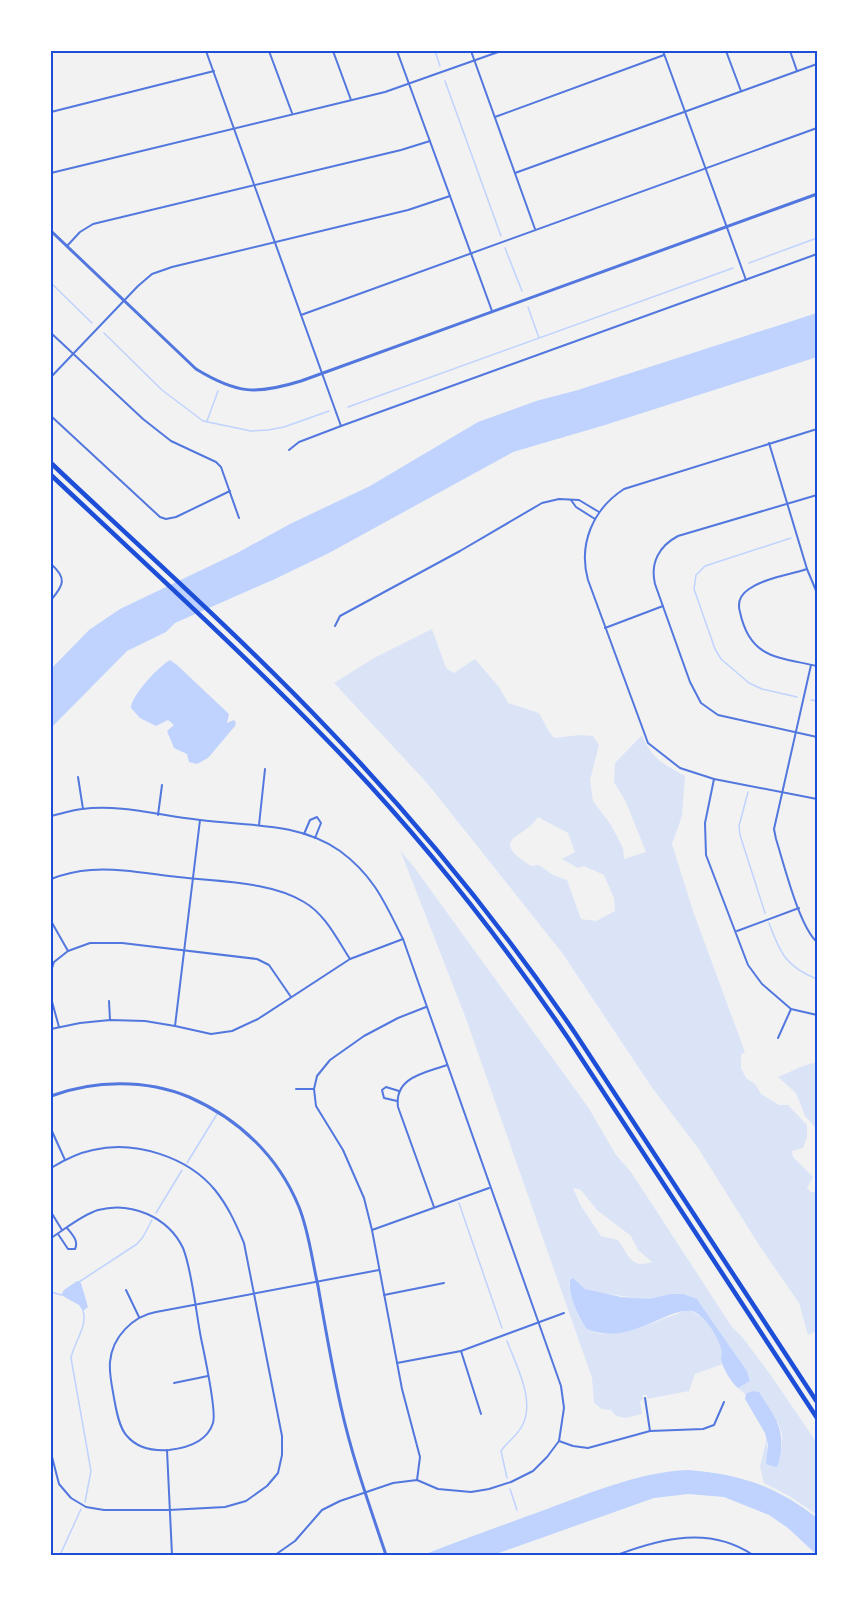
<svg xmlns="http://www.w3.org/2000/svg" width="868" height="1606" viewBox="0 0 868 1606" font-family="'Sofia Sans Condensed',sans-serif">
	<rect width="100%" height="100%" fill="#f2f2f2"/>
	<g fill="#dbe4f7" fill-rule="evenodd">
		<path d="M432 629 446 668 454 673 475 659 499 687 508 703 539 713 548 730 554 738 580 735 593 736 599 745 590 780 593 801 611 825 623 848 624 859 646 852 626 802 614 782 615 763 642 735C652 759 663 764 685 776L682 816 672 844 693 911 745 1052 741 1055V1068L746 1078 755 1084 761 1094 779 1105H788L807 1125V1137L803 1148 792 1151 793 1157 813 1177 807 1188 811 1192H817V1331L808 1335 799 1303 759 1245 698 1148 653 1089 563 954 427 783 334 683 374 658ZM538 817 568 833 575 852 562 859 578 868 584 866 604 875 614 898 615 911 596 921 581 919 567 880 553 875 539 865 531 866C487 838 524 839 538 817Z"/>
		<path d="M400 850 414 867 588 1107 616 1155 631 1172 732 1327 743 1338 770 1374 817 1443V1515L791 1497 764 1483 760 1466 767 1438V1449L782 1448V1434L778 1423 738 1388 748 1382 750 1380 747 1371 700 1303 657 1298 649 1300 594 1292 585 1289 573 1278 569 1283C571 1296 576 1317 586 1327 606 1348 665 1316 689 1310 703 1315 718 1334 721 1349 722 1354 721 1359 723 1364L695 1374 689 1391 647 1399V1395H643V1400L640 1401 642 1414 626 1418 616 1416 611 1410 602 1409 594 1403 592 1378 465 1016ZM573 1188 581 1190 597 1210 631 1236 638 1250 652 1262C630 1269 629 1255 618 1240L601 1236 581 1206Z"/>
		<path d="M817 1062V1129L805 1116 796 1093 778 1077 803 1066Z"/>
	</g>
	<g fill="#bfd3fe">
		<path d="M817 313V357L605 425 513 452 329 553 277 578 175 623 166 632 127 651 51 728V669L89 630 120 609 237 553 290 524 370 486 478 422 536 401 578 390Z"/>
		<path d="M170 660 177 665 229 714 227 723 234 720 236 723 235 726 208 758 197 764 189 762 187 754 174 748 167 731 174 725 168 720 156 726 140 718 131 708C131 696 158 667 170 660Z"/>
		<path d="M573 1278 585 1289 621 1297 649 1299 671 1294H683L697 1299 747 1371 750 1381 738 1388C731 1382 723 1369 721 1359 721 1356 722 1352 721 1349 718 1336 705 1317 693 1311 683 1310 674 1313 665 1317 639 1328 615 1341 587 1329 578 1317 568 1295 570 1280Z"/>
		<path d="M77 1281 81 1283 88 1307 83 1311 79 1305 61 1295 64 1290Z"/>
		<path d="M752 1391 759 1392C777 1420 787 1431 778 1465L776 1467 766 1464 768 1445 765 1433 745 1399 746 1394Z"/>
		<path d="M688 1470C740 1474 776 1486 817 1518V1555L788 1528 769 1515 724 1497 688 1494 654 1498 493 1555H423C464 1539 506 1524 547 1509 593 1492 639 1472 688 1470Z"/>
	</g>
	<g fill="none" stroke-linecap="round" stroke-linejoin="round">
		<g stroke="#bfd3fe" stroke-width="1.5">
			<path d="M435 51 440 66"/>
			<path d="M445 81 501 236"/>
			<path d="M505 248 522 291"/>
			<path d="M749 263 817 238"/>
			<path d="M51 283 92 323"/>
			<path d="M528 307 539 338"/>
			<path d="M104 333 162 390 203 421 251 431 268 430 284 427 329 411"/>
			<path d="M348 407 733 268"/>
			<path d="M207 421 218 391"/>
			<path d="M791 538 705 566 696 575 694 589 715 649 721 659 749 683 762 689 797 697"/>
			<path d="M811 700 817 701"/>
			<path d="M748 792 739 826 740 835 765 913"/>
			<path d="M769 923C780 953 786 967 817 979"/>
			<path d="M187 1163 217 1114"/>
			<path d="M459 1203 502 1328"/>
			<path d="M156 1213 182 1170"/>
			<path d="M79 1282 137 1244 143 1237 152 1220"/>
			<path d="M51 1292 61 1295"/>
			<path d="M83 1311C88 1326 74 1342 71 1358L91 1471 85 1502"/>
			<path d="M507 1341C516 1365 536 1401 522 1426 517 1436 507 1442 501 1451L507 1478"/>
			<path d="M510 1489 517 1510"/>
			<path d="M60 1555 81 1509"/>
		</g>
		<g stroke="#5277de" stroke-width="2">
			<path d="M206 51 341 426"/>
			<path d="M269 51 292 113"/>
			<path d="M333 51 351 100"/>
			<path d="M397 51 492 311"/>
			<path d="M471 51 535 229"/>
			<path d="M663 51 746 280"/>
			<path d="M726 51 741 91"/>
			<path d="M790 51 797 71"/>
			<path d="M51 112 214 71"/>
			<path d="M495 117 664 55"/>
			<path d="M51 173 385 92 501 51"/>
			<path d="M515 173 817 64"/>
			<path d="M67 246 80 232 93 224 401 150 430 141"/>
			<path d="M301 315 817 128"/>
			<path d="M51 333 143 419 171 441 216 462 221 467 239 518"/>
			<path d="M51 377 138 286 152 274 172 267 408 210 450 196"/>
			<path d="M51 416 160 517 166 519 176 517 230 491"/>
			<path d="M817 429 624 489C593 509 578 544 588 580L648 743 680 768 714 779 817 799"/>
			<path d="M769 443 807 569 817 593"/>
			<path d="M289 450 299 442 341 426 817 254"/>
			<path d="M817 495 678 536C659 546 650 563 655 584L690 682 701 703 718 715 817 737"/>
			<path d="M571 500 576 507 595 519"/>
			<path d="M51 564C67 578 64 585 51 600"/>
			<path d="M807 569C789 575 765 578 749 589 740 595 737 602 740 612 750 659 778 657 817 666"/>
			<path d="M335 626 340 616 460 551 542 503 559 499 579 500 599 512"/>
			<path d="M605 628 663 606"/>
			<path d="M811 665 774 829 776 839C784 864 799 926 817 942"/>
			<path d="M78 777 83 809"/>
			<path d="M714 779 705 823 706 855 748 965 762 984 791 1009 817 1015"/>
			<path d="M158 815 162 785"/>
			<path d="M51 816C61 814 72 810 82 809 121 804 161 816 200 820 247 826 299 822 340 851 374 876 385 903 403 939L561 1386 564 1408 559 1441 547 1457 533 1471 511 1482 489 1489 471 1492 438 1489 417 1480 393 1483 340 1501 322 1510 295 1541 275 1555"/>
			<path d="M259 825 265 769"/>
			<path d="M304 834 310 820 317 817 321 823 315 838"/>
			<path d="M51 879C64 874 77 871 91 870 120 868 150 874 178 877 218 882 270 881 304 902 325 914 337 939 350 959"/>
			<path d="M51 921 68 951"/>
			<path d="M737 931 799 908"/>
			<path d="M51 971 54 962 68 951 90 943H122L257 959 269 965 291 997"/>
			<path d="M51 998 59 1027"/>
			<path d="M109 1001 110 1020"/>
			<path d="M175 1026 200 820"/>
			<path d="M51 1029 80 1023 110 1020 145 1021 175 1026 211 1034 232 1031 258 1019 350 959 403 939"/>
			<path d="M778 1038 791 1009"/>
			<path d="M296 1089H314"/>
			<path d="M397 1101 384 1098 382 1090 386 1087 399 1091"/>
			<path d="M51 1129 65 1160"/>
			<path d="M51 1168C64 1160 78 1153 93 1150 135 1140 188 1157 215 1190 228 1206 236 1224 244 1243L282 1436V1455L278 1473 267 1486 246 1501 225 1507 169 1510H104L86 1507 71 1498 59 1484 51 1453"/>
			<path d="M434 1207 398 1107C394 1077 425 1073 447 1065"/>
			<path d="M51 1212 62 1230"/>
			<path d="M372 1230 489 1188"/>
			<path d="M58 1234 68 1249H75C79 1241 72 1234 67 1228"/>
			<path d="M51 1238C65 1229 82 1215 98 1210 131 1201 168 1217 183 1248 192 1270 196 1313 201 1338 204 1353 217 1411 213 1423 207 1442 187 1448 169 1450 154 1451 137 1448 127 1436 119 1428 116 1409 114 1398 112 1386 109 1374 110 1362 112 1337 133 1316 156 1312 231 1298 305 1284 379 1270"/>
			<path d="M126 1290 139 1317"/>
			<path d="M384 1295 444 1283"/>
			<path d="M461 1351 481 1414"/>
			<path d="M397 1363 461 1351 564 1313"/>
			<path d="M174 1383 208 1376"/>
			<path d="M645 1398 650 1431"/>
			<path d="M559 1441 573 1446 588 1448 650 1431 703 1429 714 1425 724 1402"/>
			<path d="M167 1450 172 1555"/>
			<path d="M417 1480 420 1457 402 1389 372 1230 364 1198 343 1150 316 1106 314 1089 317 1076 330 1060 364 1036 398 1018 426 1007"/>
			<path d="M617 1555C662 1538 710 1526 753 1555"/>
		</g>
		<g stroke="#5277de" stroke-width="3">
			<path d="M51 231 196 369C237 394 256 395 301 381L817 194"/>
			<path d="M51 1096C94 1080 146 1079 189 1097 239 1119 278 1156 299 1207 309 1232 312 1260 318 1286 325 1326 332 1367 341 1407 352 1457 370 1507 386 1555"/>
		</g>
		<g stroke="#1d4ed8" stroke-width="4.5">
			<path d="M51 463C145 552 243 639 332 733 421 826 502 926 575 1033L817 1402"/>
			<path d="M51 475C143 562 238 648 326 739 416 831 496 932 568 1038L817 1418"/>
		</g>
	</g>
	<rect width="868" height="1606" fill="none" stroke="#ffffff" stroke-width="105"/>
	<rect x="52" y="52" width="764" height="1502" fill="none" stroke="#1d4ed8" stroke-width="2"/>
</svg>
